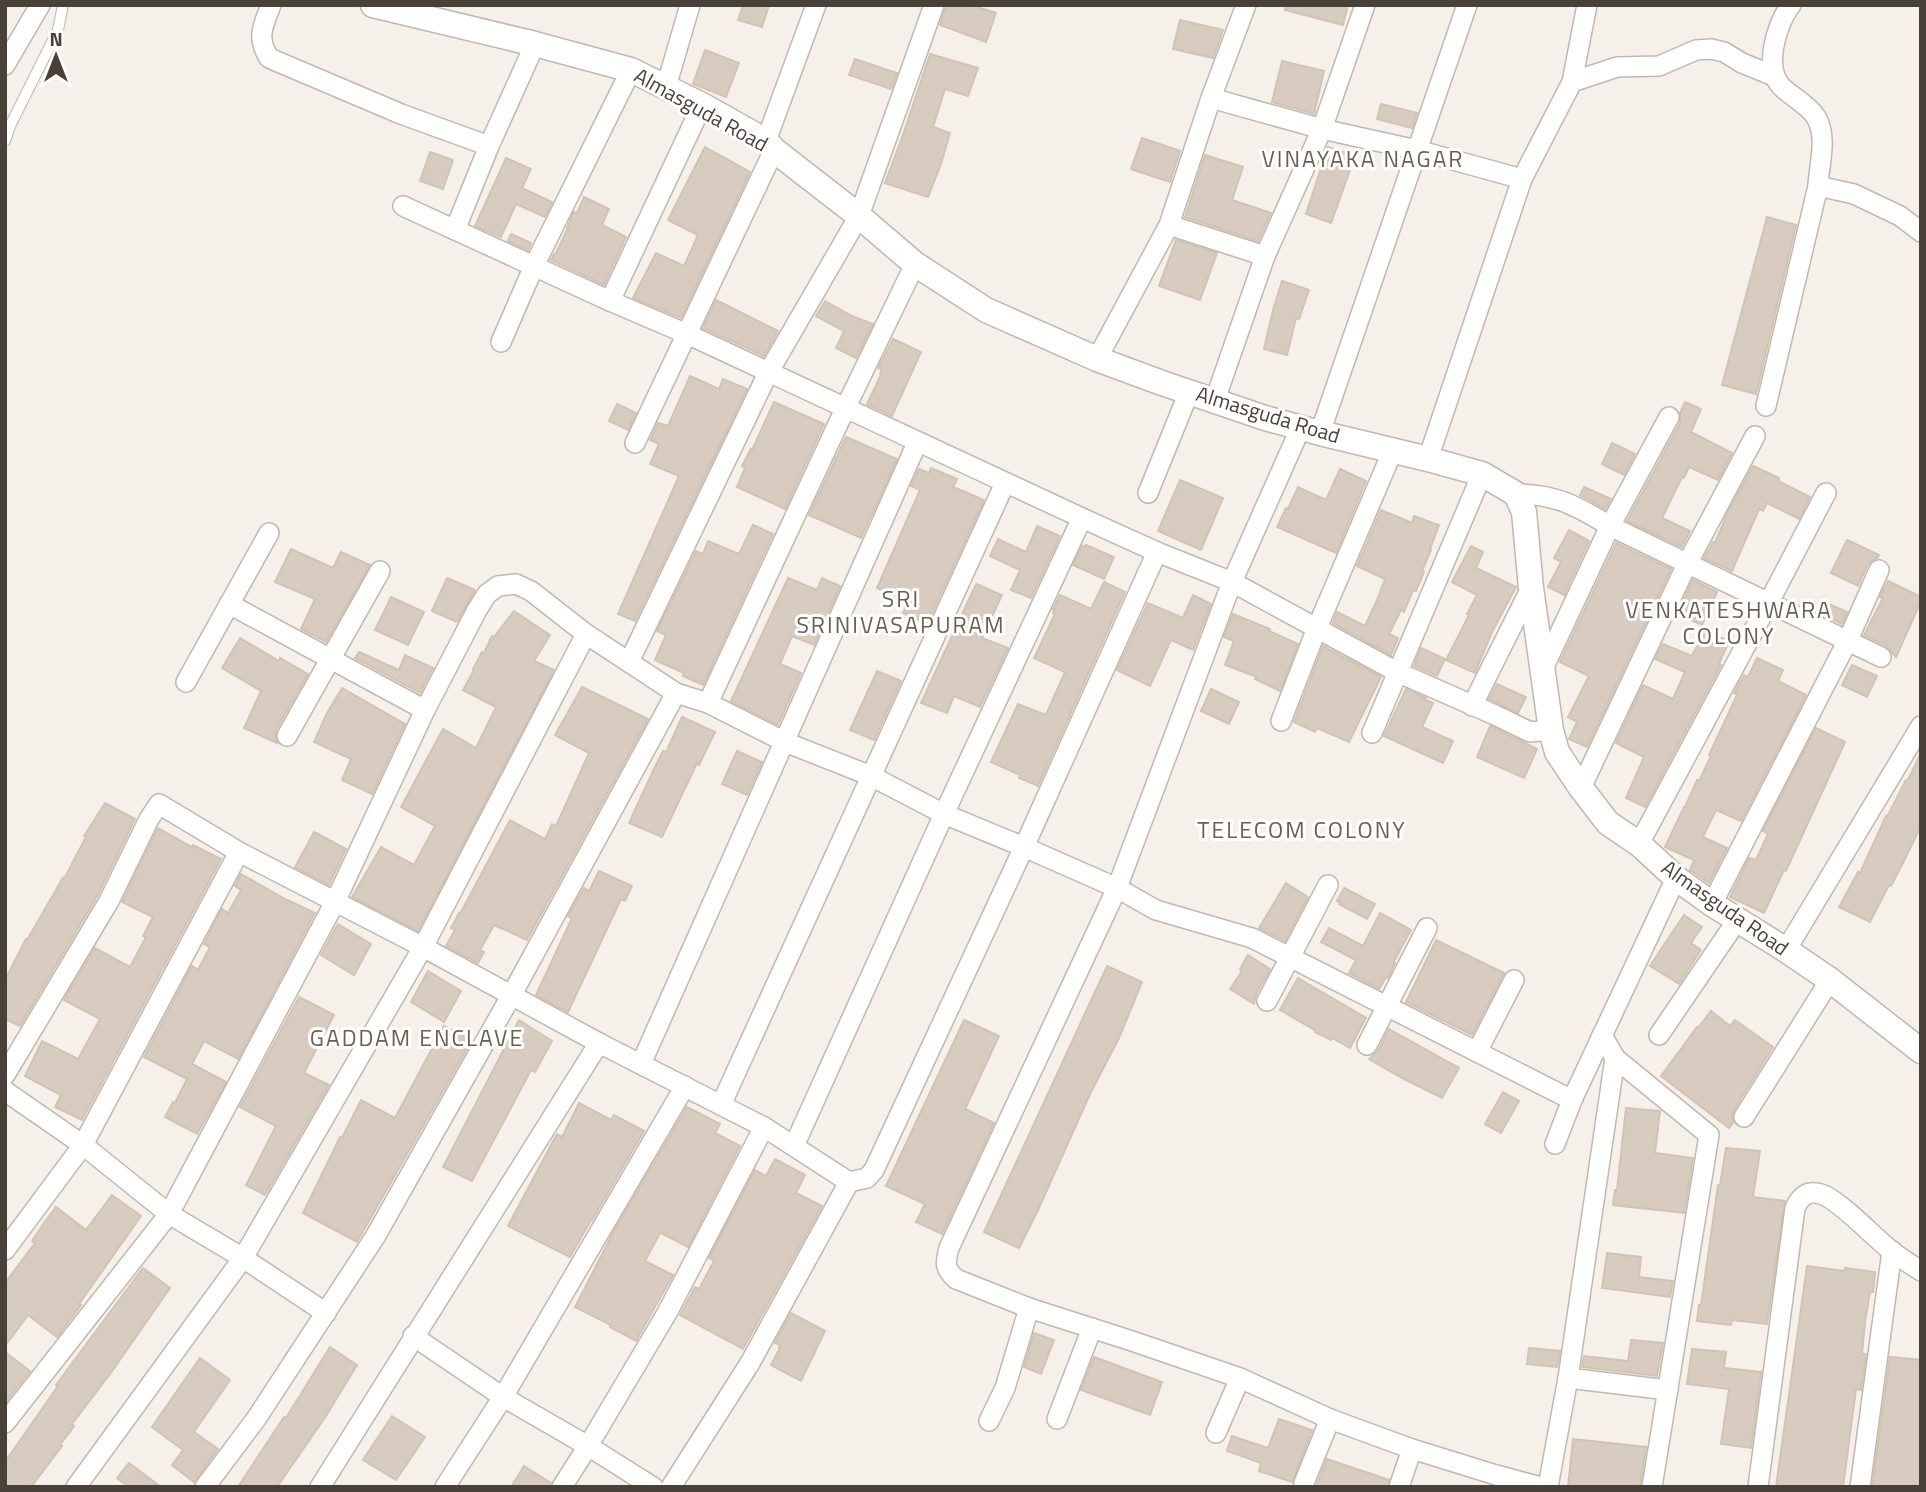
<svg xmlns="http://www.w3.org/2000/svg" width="1926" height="1492" viewBox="0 0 1926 1492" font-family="'Titillium Web',sans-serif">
	<rect width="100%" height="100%" fill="#f5f1ea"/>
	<g fill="#d7ccbf" stroke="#d2c3b2" stroke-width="2">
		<path d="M743 5H769L762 27 738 20Z"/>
		<path d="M946 5H971L996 13 986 42 940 25Z"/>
		<path d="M1286 5H1348L1343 25 1285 10Z"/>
		<path d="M1180 20 1223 30 1213 58 1173 49Z"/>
		<path d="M705 50 739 63 726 97 693 84Z"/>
		<path d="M930 54 978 68 968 96 945 89 933 127 950 133 941 164 928 197 885 183 903 135Z"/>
		<path d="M855 59 897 73 891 89 849 75Z"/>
		<path d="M1282 61 1324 71 1314 114 1272 102Z"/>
		<path d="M1381 104 1417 113 1412 128 1377 119Z"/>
		<path d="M1142 138 1180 151 1170 182 1131 169Z"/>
		<path d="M705 147 750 172 681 318 633 298 656 253 684 266 698 235 668 220Z"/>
		<path d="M1328 147 1355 156 1331 223 1306 214Z"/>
		<path d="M430 152 453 160 443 189 420 181Z"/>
		<path d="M1205 155 1243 167 1232 200 1271 213 1258 241 1185 217Z"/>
		<path d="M506 158 531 169 522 188 552 202 545 217 516 204 501 237 475 226Z"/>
		<path d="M584 197 609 209 602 225 626 237 604 285 551 260 554 254 555 255 568 228H567L574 212 577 213Z"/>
		<path d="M1767 217 1796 225 1756 394 1722 385Z"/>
		<path d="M511 234 531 243 528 250 508 241Z"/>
		<path d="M1176 240 1217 253 1200 300 1159 286Z"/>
		<path d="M1282 281 1309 290 1299 319 1296 318 1287 355 1264 349 1273 310Z"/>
		<path d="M716 300 778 331 764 356 703 328Z"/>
		<path d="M825 301 852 316 873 324 856 358 836 348 844 331 816 316Z"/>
		<path d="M893 339 921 352 892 416 867 404 881 375 880 374 882 369 878 368Z"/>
		<path d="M690 376 719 389 723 379 747 389 635 621 618 614 679 476 650 464 659 444 650 440 658 423 668 426Z"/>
		<path d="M774 402 824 424 785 509 737 487 745 468 742 466 751 449 752 450Z"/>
		<path d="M1685 402 1701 409 1691 432 1732 453 1718 480 1689 467 1684 478 1682 477 1662 518 1690 531 1682 547 1627 521 1680 423V413Z"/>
		<path d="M617 404 636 413 628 430 609 421Z"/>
		<path d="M846 437 897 459 861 538 809 515Z"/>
		<path d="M1612 443 1635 454 1624 475 1602 464Z"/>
		<path d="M1753 466 1779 478 1778 481 1810 497 1799 519 1767 503 1763 511 1759 509 1732 571 1704 558 1713 542 1715 543 1727 514Z"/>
		<path d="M931 468 957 479 953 487 984 500 927 624 903 613 908 601 877 588 920 490 911 486 919 469 929 473Z"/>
		<path d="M1340 469 1366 481 1336 553 1277 527 1286 508 1288 509 1298 487 1326 500Z"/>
		<path d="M1180 480 1223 498 1201 550 1158 531Z"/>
		<path d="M1584 487 1611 499 1605 509 1580 495Z"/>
		<path d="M1381 510 1412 523 1414 516 1439 525 1430 549 1431 550 1422 571 1424 572 1416 591 1413 590 1404 612 1401 610 1389 634 1398 638 1391 655 1333 623 1337 612 1365 626 1377 600 1385 579 1357 566Z"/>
		<path d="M753 525 773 534 703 685 683 676 684 673 655 660 666 635 657 631 696 551 703 554 708 541 739 554Z"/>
		<path d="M1037 526 1060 536 1031 598 1011 590 1020 570 990 556 998 539 1026 552Z"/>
		<path d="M1569 530 1589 541 1564 595 1548 587 1561 562 1554 558Z"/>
		<path d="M1847 540 1879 555 1877 558 1868 564 1858 586 1831 573Z"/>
		<path d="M1616 543 1671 569 1587 747 1569 739 1577 722 1568 717 1589 676 1560 662Z"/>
		<path d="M1086 545 1114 557 1104 579 1073 565 1082 546 1085 547Z"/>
		<path d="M1471 546 1483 552 1476 568 1516 587 1492 632 1475 673 1446 660 1469 615 1467 614 1477 595 1452 582Z"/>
		<path d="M291 549 333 568 341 552 370 565 326 642 301 629 315 599 275 582Z"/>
		<path d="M447 578 475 590 457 622 432 611Z"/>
		<path d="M788 578 817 590 822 578 840 586 814 645 792 636 780 664 801 673 778 725 731 701Z"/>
		<path d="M1693 580 1717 592 1702 625 1677 614Z"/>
		<path d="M1888 581 1921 597V601L1896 657 1887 646 1864 635 1883 598 1880 597Z"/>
		<path d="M1104 582 1125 592 1038 786 1019 778 1020 775 991 762 1018 704 1046 715 1065 672 1034 658 1055 614 1053 613 1055 609H1053L1060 595 1091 609Z"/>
		<path d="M976 584 1002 595 982 638 1008 648 980 707 954 696 947 713 921 703Z"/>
		<path d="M1193 595 1211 604 1193 650 1171 640 1150 686 1117 670 1148 603 1183 618Z"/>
		<path d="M391 597 424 612 408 645 375 630Z"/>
		<path d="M1822 601 1847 612 1842 624 1816 612Z"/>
		<path d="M514 611 550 635 534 661 554 670 418 931 352 897 381 847 414 865 435 826 401 807 443 729 476 748 496 707 463 690 474 670 473 669 482 652 484 653 492 636 494 637Z"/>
		<path d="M1233 614 1270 629 1269 631 1298 644 1280 691 1255 679 1257 677 1225 665 1234 641 1224 637Z"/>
		<path d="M1705 630 1729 641 1719 664 1721 665 1645 807 1626 798 1644 757 1616 743 1643 685 1673 699 1685 672 1655 659 1663 644 1692 656Z"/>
		<path d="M240 638 279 661 280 658 308 674 276 730 275 737 277 743 244 728 261 691 222 668Z"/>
		<path d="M1323 646 1381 677 1349 742 1317 728 1315 732 1294 722Z"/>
		<path d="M1421 648 1445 659 1437 676 1414 666Z"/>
		<path d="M359 652 399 670 405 655 433 668 420 693 355 658Z"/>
		<path d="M1757 658 1783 670 1778 681 1806 695 1741 821 1716 810 1703 837 1727 848 1709 883 1690 870 1694 860 1665 847 1684 807H1685L1697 780 1699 781 1711 756 1709 755 1737 695 1734 693 1744 675 1748 677Z"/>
		<path d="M1852 665 1877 676 1867 697 1842 685Z"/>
		<path d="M877 671 901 681 874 740 850 730Z"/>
		<path d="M1497 684 1526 697 1518 713 1489 699Z"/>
		<path d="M582 687 648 719 527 940 494 925 480 950 484 952 478 963 446 946 455 930 451 928 459 913 460 914 510 820 545 839 552 824 556 826 589 753 555 735Z"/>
		<path d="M342 688 405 724 372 794 342 780 351 759 314 742 327 713Z"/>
		<path d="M1211 689 1239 702 1229 724 1201 711Z"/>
		<path d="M1406 689 1426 698V700L1433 703 1422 727 1453 741 1443 763 1384 736Z"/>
		<path d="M682 717 715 732 699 765 697 763 662 837 629 823 654 769 663 751 666 752Z"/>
		<path d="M1490 726 1537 749 1524 778 1477 757Z"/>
		<path d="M1816 728 1845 742 1786 871 1784 870 1764 913 1730 897 1749 858 1756 860 1768 834 1763 831Z"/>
		<path d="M737 751 762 762 747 795 722 784Z"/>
		<path d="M1921 753V826L1901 867 1891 886 1889 885 1870 922 1839 907 1858 872 1860 873 1886 816 1887 817 1906 780H1908Z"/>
		<path d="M105 803 135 819 99 893 20 1026 5 1019V980L26 939 27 940 63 878 64 879 86 837 84 836Z"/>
		<path d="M158 828 192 847 193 845 221 859 82 1120 55 1107 61 1095 25 1076 42 1041 78 1059 100 1019 64 1000 95 948 130 967 146 937 143 936 153 917 122 902Z"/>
		<path d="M314 832 346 849 329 885 295 867Z"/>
		<path d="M599 871 632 886 625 901 621 899 568 1012 536 995 572 918 568 916 584 888 589 891Z"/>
		<path d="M241 874 285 899 315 913 238 1059 204 1041 192 1064 226 1082 197 1134 165 1117 173 1102 175 1103 187 1079 144 1057 192 966 198 970 210 947 204 944 222 909 228 913 241 890 235 886Z"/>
		<path d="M1286 883 1308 897 1285 941 1259 928Z"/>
		<path d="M1344 888 1375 904 1367 919 1339 904 1340 902 1337 901Z"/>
		<path d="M1380 913 1411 930 1393 963H1395L1388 978 1386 977 1379 989 1349 973 1356 960 1321 942 1329 928 1363 946Z"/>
		<path d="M1684 915 1702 927 1691 943 1701 950 1679 984 1650 966Z"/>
		<path d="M338 924 371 944 354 975 321 955Z"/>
		<path d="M1436 940 1504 973 1472 1035 1406 1002Z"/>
		<path d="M1248 955 1270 969 1256 995 1254 1004 1230 989 1242 971 1240 969Z"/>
		<path d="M1107 966 1142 982 1119 1038 1090 1094 1038 1210 1019 1248 984 1232Z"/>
		<path d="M428 971 461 991 444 1022 411 1002Z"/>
		<path d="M1298 978 1366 1018 1350 1048 1332 1038 1331 1040 1315 1032 1316 1031 1280 1010Z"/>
		<path d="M299 997 334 1015 304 1073 329 1085 265 1195 246 1185 276 1126 240 1107Z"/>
		<path d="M1711 1011 1730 1026 1735 1020 1773 1047 1734 1110 1732 1117 1733 1123 1729 1128 1661 1076 1697 1027 1698 1028Z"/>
		<path d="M519 1020 552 1041 535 1072 531 1070 472 1181 443 1167Z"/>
		<path d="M964 1020 999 1036 965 1109 994 1123 942 1234 916 1222 925 1204 886 1186Z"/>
		<path d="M444 1026 472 1040 357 1242 303 1213 340 1137 342 1138 361 1100 395 1118Z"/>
		<path d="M1389 1029 1459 1068 1442 1098 1404 1079 1369 1059 1378 1051Z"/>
		<path d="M1503 1092 1519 1101 1501 1133 1485 1124Z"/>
		<path d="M579 1103 611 1120 614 1115 644 1131 592 1220H591L570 1257 508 1226 557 1134 562 1137Z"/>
		<path d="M687 1107 720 1124 715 1133 740 1146 688 1247 661 1233H660L645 1261 673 1275 636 1341 610 1327 611 1325 575 1307 614 1231Z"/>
		<path d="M1626 1108 1660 1111 1655 1153 1693 1158 1684 1213 1613 1205 1615 1190H1617Z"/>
		<path d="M1726 1148 1760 1151 1753 1197 1785 1201 1767 1324 1732 1320 1731 1325 1697 1321 1699 1305H1701L1718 1185H1720Z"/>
		<path d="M775 1159 805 1175 796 1193 822 1206 743 1349 680 1315 695 1287 699 1289 714 1261 709 1258 755 1170 766 1176Z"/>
		<path d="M112 1195 141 1216 79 1304 81 1305 57 1337 28 1315 5 1346V1283L35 1243 32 1241 44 1223 56 1207 86 1230Z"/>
		<path d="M1607 1253 1641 1257 1639 1277 1673 1281 1670 1297 1602 1288Z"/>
		<path d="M1807 1266 1845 1271V1268L1875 1272 1873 1292H1870L1865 1322 1862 1354H1866L1861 1390 1856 1389 1843 1487H1776Z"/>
		<path d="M143 1268 170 1288 110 1374 72 1424 74 1426 60 1445 62 1446 31 1487H5V1462L58 1386 56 1385Z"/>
		<path d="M791 1313 825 1331 801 1381 771 1365 780 1348 779 1347 780 1345 775 1343Z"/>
		<path d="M1034 1333 1054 1340 1041 1374 1024 1367Z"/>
		<path d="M1631 1340 1663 1343 1657 1376 1582 1367 1584 1356 1628 1361Z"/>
		<path d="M330 1347 357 1365 326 1416 277 1487H238L284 1417 286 1418Z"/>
		<path d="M1529 1348 1560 1351 1557 1367 1527 1364Z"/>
		<path d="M1692 1349 1726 1352 1724 1368 1761 1372 1751 1448 1721 1444 1729 1389 1687 1384Z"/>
		<path d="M5 1352 30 1371 5 1403Z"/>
		<path d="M1094 1357 1162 1382 1150 1415 1081 1390Z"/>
		<path d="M1890 1357 1921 1360V1487H1872Z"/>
		<path d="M200 1358 230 1380 194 1432 218 1449 194 1482 172 1465 183 1450 152 1427Z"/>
		<path d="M392 1416 425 1437 396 1480 363 1460Z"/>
		<path d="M1279 1419 1312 1430 1292 1482 1259 1471 1261 1463 1227 1451 1232 1436 1268 1448Z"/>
		<path d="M1573 1439 1646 1447 1640 1487H1568Z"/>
		<path d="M1327 1459 1389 1480 1387 1487H1316Z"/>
		<path d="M129 1463 161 1487H129L117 1478Z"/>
		<path d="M524 1466 551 1483 550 1487H511Z"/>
	</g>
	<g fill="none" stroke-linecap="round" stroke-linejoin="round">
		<g stroke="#c1b8ac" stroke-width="12">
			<path id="service" d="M5 141 10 126 58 30 63 5"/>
		</g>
		<g stroke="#c1b8ac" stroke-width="22">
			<g id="minor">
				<path d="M271 5C263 26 256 37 269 58L401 114 489 146"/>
				<path d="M1791 5C1776 24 1762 71 1784 89 1794 98 1808 105 1816 117 1828 138 1819 164 1818 186L1854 194 1900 216 1921 232"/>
				<path d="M5 65 40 5"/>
				<path d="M1572 82 1617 67 1659 66 1696 50 1711 49 1724 52 1742 63 1774 76"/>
				<path d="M666 87 690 5"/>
				<path d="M1211 98 1322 129 1417 150 1522 179"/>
				<path d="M766 141 816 5"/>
				<path d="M403 206 610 301 687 334 1082 518 1157 552 1232 582 1397 672 1495 715 1530 732 1551 730"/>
				<path d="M1169 225 1265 256"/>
				<path d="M455 230 489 146 535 44"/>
				<path d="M610 301 702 105"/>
				<path d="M501 342 534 266 631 70"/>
				<path d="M1097 359 1169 225 1211 98 1246 5"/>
				<path d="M1215 400 1265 256 1322 129 1365 5"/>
				<path d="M1766 406 1818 186"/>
				<path d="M1301 427 1232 582 1117 888 949 1248C945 1263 944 1268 956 1279L1029 1308 1132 1341 1240 1378 1330 1419 1412 1449 1496 1475 1541 1487"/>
				<path d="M1320 433 1467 5"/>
				<path d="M635 443 774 150"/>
				<path d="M1428 459 1522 179 1572 82 1587 5"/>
				<path d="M1148 493 1189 392"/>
				<path d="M1516 494C1557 494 1576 506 1610 526L1881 657"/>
				<path d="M229 604 425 710"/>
				<path d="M629 662 768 373 859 216 934 5"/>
				<path d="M1542 671 1610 526 1669 417"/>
				<path d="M186 682 269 533"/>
				<path d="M708 703 845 409 915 264"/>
				<path d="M1472 706 1531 588"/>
				<path d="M1281 721 1317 628 1393 450"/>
				<path d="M1372 733 1482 474"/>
				<path d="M287 736 380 571"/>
				<path d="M1581 788 1687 564 1755 436"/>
				<path d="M1639 844 1769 602 1826 493"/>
				<path d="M1712 904 1848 640 1879 570"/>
				<path d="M1786 950 1921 726"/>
				<path d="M1267 1001 1328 885"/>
				<path d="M1659 1035 1738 919"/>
				<path d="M1367 1045 1427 928"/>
				<path d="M1477 1052 1514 980"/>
				<path d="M1615 1058 1709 1135 1652 1487"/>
				<path d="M641 1064 917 443"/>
				<path d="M5 1075 109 901 149 819 159 804 239 852 423 947 599 1043 764 1127 849 1182 867 1178 874 1170 1024 847 1157 552"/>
				<path d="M5 1091 83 1145 169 1214 243 1258 326 1313"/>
				<path d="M721 1105 1005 483"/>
				<path d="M1744 1117 1830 980"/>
				<path d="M1555 1144 1572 1100 1676 878"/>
				<path d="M794 1146 944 814 1082 518"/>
				<path d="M5 1250 83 1145 239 852"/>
				<path d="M413 1336 503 1397 588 1446 653 1487"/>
				<path d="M1568 1378 1668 1390"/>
				<path d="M1057 1419 1092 1328"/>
				<path d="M989 1421 1005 1388 1029 1308"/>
				<path d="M5 1423 169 1214 335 902 425 710 477 610 487 594 498 586 516 584 531 591 586 634 676 693 708 703 785 742 871 776 944 814 1024 847 1117 888 1156 910 1252 938 1572 1100"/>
				<path d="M1216 1433 1240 1378"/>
				<path d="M1304 1483 1330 1419"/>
				<path d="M76 1487 243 1258 423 947 586 634"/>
				<path d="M205 1487 256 1419 375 1237 511 996 676 693"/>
				<path d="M320 1487 599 1043"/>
				<path d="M445 1487 503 1397 685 1086"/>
				<path d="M562 1487 588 1446 667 1313 764 1127"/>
				<path d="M671 1487 750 1363 849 1182"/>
				<path d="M1399 1487 1412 1449"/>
				<path d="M1548 1487 1568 1378 1615 1058 1602 1035"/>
				<path d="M1758 1487 1795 1208C1800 1197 1807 1190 1821 1194 1838 1199 1873 1236 1889 1249 1899 1257 1910 1264 1921 1271"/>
				<path d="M1860 1487 1892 1251"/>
			</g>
		</g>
		<g stroke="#c1b8ac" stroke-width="27">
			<path id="tertiary" d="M373 5 535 44 631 70 702 105 766 141 774 150 859 216 915 264 986 310 1097 359 1162 383 1265 418 1320 433 1428 459 1482 474 1516 494 1524 512 1531 588 1551 730 1557 752 1581 788 1608 823 1639 844 1676 878 1712 904 1786 950 1830 980 1921 1051"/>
		</g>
		<use href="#service" stroke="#fff" stroke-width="10"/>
		<use href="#minor" stroke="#fff" stroke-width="19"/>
		<use href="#tertiary" stroke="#fff" stroke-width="24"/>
	</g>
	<g text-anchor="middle" stroke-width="6" stroke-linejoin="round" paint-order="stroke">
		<g font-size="21" fill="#494138" stroke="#fff">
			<text transform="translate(701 110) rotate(29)" y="7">Almasguda Road</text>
			<text transform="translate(1268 415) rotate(17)" y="7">Almasguda Road</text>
			<text transform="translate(1725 908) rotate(35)" y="7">Almasguda Road</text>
		</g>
		<g font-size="23" letter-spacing="2" fill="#6c5e4f" stroke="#fff">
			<text x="1363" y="167">VINAYAKA NAGAR</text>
			<text x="901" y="607">SRI<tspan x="901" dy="26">SRINIVASAPURAM</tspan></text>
			<text x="1729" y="618">VENKATESHWARA<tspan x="1729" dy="26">COLONY</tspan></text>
			<text x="1302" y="838">TELECOM COLONY</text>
			<text x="417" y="1046">GADDAM ENCLAVE</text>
		</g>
	</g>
	<rect width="1926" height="1492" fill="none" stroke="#494138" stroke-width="14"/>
	<g transform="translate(56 56)" stroke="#ffffff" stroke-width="5" paint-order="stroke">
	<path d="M0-5L12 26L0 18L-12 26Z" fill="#494138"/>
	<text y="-10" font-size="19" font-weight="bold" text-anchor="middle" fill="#494138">N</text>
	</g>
</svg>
